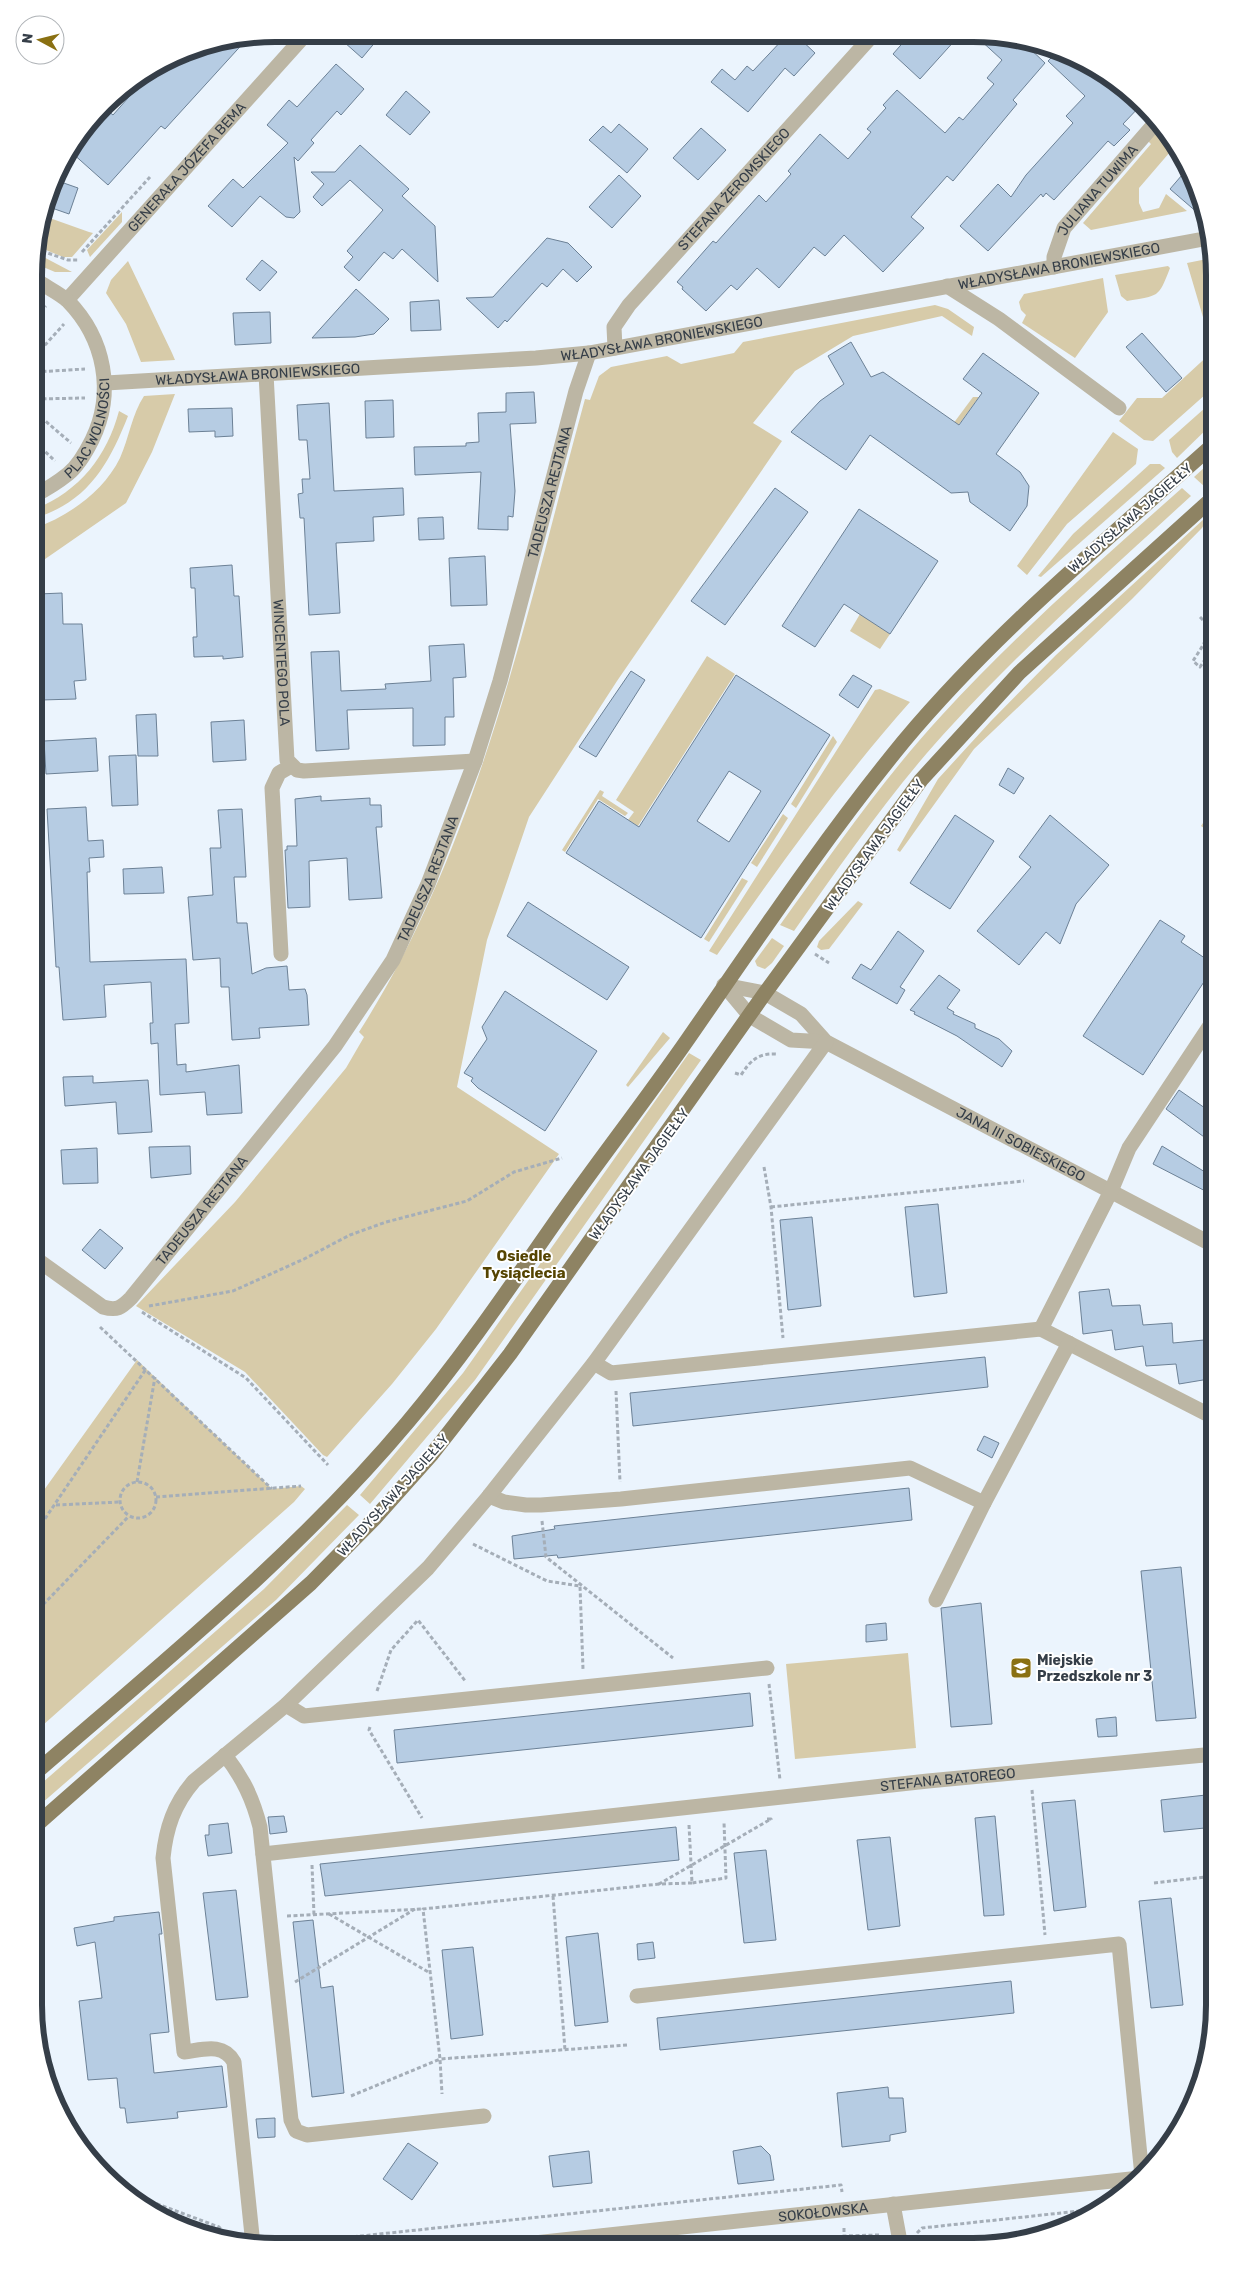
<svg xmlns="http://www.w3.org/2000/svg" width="1249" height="2281" viewBox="0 0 1249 2281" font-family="Rubik,sans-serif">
	<rect width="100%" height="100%" fill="#ebf4fd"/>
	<g fill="#d7cba9">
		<path d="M1161 125 1176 145 1139 188V203L1143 212 1159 208 1166 194 1187 211 1091 230 1083 223 1151 144 1148 141Z"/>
		<path d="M122 212V222L90 257 87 250Z"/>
		<path d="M44 216 89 232 93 233 72 257H63L36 246Z"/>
		<path d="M36 253 72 272H55L36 264Z"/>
		<path d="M1212 258 1215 275V386L1153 441 1144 440 1119 421 1137 398H1162L1213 351 1187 263Z"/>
		<path d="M128 261 172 353 175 360 141 362 126 324 106 293 111 280Z"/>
		<path d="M1168 266 1170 268C1158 299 1159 295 1127 301L1121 296 1115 275Z"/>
		<path d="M1103 278 1108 312 1075 358 1022 323 1026 315 1021 310 1019 302 1024 294Z"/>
		<path d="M935 305 948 309 974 327 972 336 942 316 853 336 795 371 753 423 782 441 617 681 529 817 487 940 457 1087 559 1154 436 1329 392 1384 327 1457 323 1455 245 1372 136 1306 235 1202 346 1068 364 1037 359 1032C479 845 527 611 585 399L590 400 599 376 611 367 667 356 681 364 734 353 743 342Z"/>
		<path d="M175 394 152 452 126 503 35 566V528C69 516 104 491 120 458 129 438 132 414 144 396Z"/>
		<path d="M973 397H979L954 431 950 428Z"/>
		<path d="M1215 399V421L1177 458 1172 452 1169 440Z"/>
		<path d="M119 411 128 416C109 464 88 502 35 518V509C80 491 107 456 119 411Z"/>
		<path d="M1113 432 1138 449 1136 464 1067 524 1027 575 1017 566Z"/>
		<path d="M1215 458V478L1205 487 1194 477Z"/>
		<path d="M1150 464H1160L1165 468 1041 577 1038 576 1073 534Z"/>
		<path d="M1182 488 1191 496C1110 570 1028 643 953 724 894 787 844 860 794 931L780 925C832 853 882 780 942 715 1017 633 1100 561 1182 488Z"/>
		<path d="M1205 518 1207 520 1202 528 1132 599 974 749 900 852 897 850 938 779 991 721 1056 655Z"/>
		<path d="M860 614 890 634 880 649 850 631Z"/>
		<path d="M707 656 735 674 638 826 628 820 634 812 616 800Z"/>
		<path d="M880 689 910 702C839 782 778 868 717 955L709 951 875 690Z"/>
		<path d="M833 736 837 742 796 808 791 804Z"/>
		<path d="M600 790 604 792 602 796 628 813 625 816 598 799 565 852 562 850Z"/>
		<path d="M1215 805V833L1214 835 1201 826Z"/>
		<path d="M783 814 788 818 757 867 751 863Z"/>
		<path d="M742 878 748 881 709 942 704 939Z"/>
		<path d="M858 901 863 904 829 949 821 950 817 947 819 941Z"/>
		<path d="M772 938 784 946 772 963 765 969 757 966 755 961Z"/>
		<path d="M663 1032 670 1038 628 1087 626 1085Z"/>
		<path d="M689 1053 701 1060 475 1380 370 1504 360 1495 463 1373Z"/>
		<path d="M137 1360 272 1489 301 1486 305 1489 294 1502 34 1733V1504Z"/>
		<path d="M347 1505 359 1515 276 1600 34 1810V1790L264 1589Z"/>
		<path d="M908 1653 916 1748 795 1759 786 1664Z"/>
	</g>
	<g fill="#b6cce3" stroke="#6c8196" fill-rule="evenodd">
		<path d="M335 34H382L362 58Z"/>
		<path d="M785 37H798L815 53 794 76 785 68 748 112 711 82 722 69 735 80 747 66 753 71Z"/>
		<path d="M907 38H957L920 79 893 54Z"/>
		<path d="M978 38H1004L1020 47 1025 44 1045 63 1013 100 1017 104 953 181 947 176 911 217 924 228 883 272 844 235 825 256 814 247 779 288 757 268 737 290 731 285 706 311 682 289 683 287 677 282 713 241 716 243 759 195 766 202 791 174 788 171 820 134 848 159 871 132 867 129 886 108 883 105 897 90 945 133 959 117 963 120 994 84 987 78 1002 60Z"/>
		<path d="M247 39 165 129 161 126 108 185 71 152 107 110 113 115 150 73 183 52Z"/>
		<path d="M1058 51 1080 59 1133 94 1142 104 1123 124 1130 130 1114 146 1108 141 1054 200 1046 193 1043 197 1041 194 988 251 960 226 998 184 1011 197 1026 175 1073 123 1066 116 1085 96 1048 61Z"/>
		<path d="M336 64 364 89 341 115 337 111 311 140 314 143 298 161 294 157 300 212 294 218 286 217 260 196 232 227 208 206 233 179 243 188 288 143 267 125 289 100 297 107Z"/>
		<path d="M406 91 430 112 410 135 386 115Z"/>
		<path d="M619 124 648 149 627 173 589 140 603 126 611 133Z"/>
		<path d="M701 128 726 150 698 180 673 158Z"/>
		<path d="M360 145 409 189 402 196 435 226 438 282 402 249 393 259 384 252 359 281 344 267 353 257 347 251 383 210 350 180 322 206 313 197 324 184 311 172H335Z"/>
		<path d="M1188 168 1202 197 1206 220 1170 189Z"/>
		<path d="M619 175 641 196 612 228 589 207Z"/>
		<path d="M58 181 78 188 69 214 49 207Z"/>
		<path d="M547 238 568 243 592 267 577 282 563 269 547 287 542 283 507 322 505 320 498 328 466 298 493 297Z"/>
		<path d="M262 260 277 272 260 291 246 279Z"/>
		<path d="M356 289 389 319 374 334 355 337 312 338Z"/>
		<path d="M439 300 441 330 411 331 410 302Z"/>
		<path d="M270 312 271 343 235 345 233 313Z"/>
		<path d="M1142 333 1182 378 1166 392 1126 347Z"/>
		<path d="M851 342 871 377 883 372 959 425 982 393 963 379 983 353 1039 393 996 454 1020 472 1029 486 1027 506 1010 531 970 502 968 492 951 493 870 435 846 470 791 432 820 401 844 384 828 356Z"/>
		<path d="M534 392 536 423 510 424 515 491 513 517 508 516V530L478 529 481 472 415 475 414 447 466 446V443L479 442 478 413 506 412V393Z"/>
		<path d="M393 400 394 437 366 438 365 401Z"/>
		<path d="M329 403 334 491 403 488 404 515 373 517 374 541 336 543 340 613 309 615 304 518H300L298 494 303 493 302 479H310L307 440H299L297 405Z"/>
		<path d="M232 408 233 436 215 437V431L189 432 188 409Z"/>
		<path d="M775 488 808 512 725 625 691 601Z"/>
		<path d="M859 509 938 561 890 634 844 604 815 647 782 626Z"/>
		<path d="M443 517 444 539 419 540 418 518Z"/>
		<path d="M485 556 487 605 451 606 449 558Z"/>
		<path d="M232 565 234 596H239L243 657 223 659V656L194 657 193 637H197L195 588H191L190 568Z"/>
		<path d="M62 593 63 624H82L86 680 74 681 76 699 41 700 38 594Z"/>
		<path d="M464 644 466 677 453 678 454 717H445V745L413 746V708L347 710 349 749 316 751 311 652 339 651 341 691 386 689 385 684 431 681 429 646Z"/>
		<path d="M631 671 645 680 596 757 579 747Z"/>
		<path d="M736 675 830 735 701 938 566 853 599 801 639 827ZM729 771 761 791 729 842 697 821Z"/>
		<path d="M853 675 872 686 858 708 839 695Z"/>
		<path d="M156 714 158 756H138L136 715Z"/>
		<path d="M244 720 246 760 213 762 211 722Z"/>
		<path d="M96 738 98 771 46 774 44 741Z"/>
		<path d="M136 755 138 805 112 806 109 756Z"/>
		<path d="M1008 768 1024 778 1014 794 999 785Z"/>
		<path d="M321 796V801L370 798V805H381L382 827H376L382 898 349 900 347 858 309 861 310 907 288 908 285 850H287V846H297L295 799Z"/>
		<path d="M86 807 88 841 103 840 104 857 89 858 90 872H87L90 962 186 959 189 1023 175 1024 177 1065 186 1064V1072L239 1065 242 1113 207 1115 205 1092 160 1095 158 1043 151 1044 150 1023H153L151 982 104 985 106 1017 63 1020 59 967H56L47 809Z"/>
		<path d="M242 809 246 877H234L237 923H247L252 974 266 968 287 966 289 990 305 989 307 995 309 1025 259 1028 260 1038 232 1040 229 987H221L220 958 193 960 188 897 213 895 210 848H221L218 810Z"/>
		<path d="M955 815 994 841 950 909 910 883Z"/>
		<path d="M1050 815 1109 865 1076 904 1060 944 1046 932 1019 965 977 931 1031 867 1019 857Z"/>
		<path d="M162 867 164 893 124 894 123 869Z"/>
		<path d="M528 902 629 967 607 1000 507 936Z"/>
		<path d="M1160 920 1185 936 1181 942 1215 965 1143 1075 1083 1036Z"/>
		<path d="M898 931 924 951 900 987 905 990 897 1004 852 978 861 964 871 970Z"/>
		<path d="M939 975 960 990 947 1008 954 1012 953 1014 975 1024V1028L999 1039 1012 1051 1002 1067 957 1036 914 1014 915 1012 910 1010Z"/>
		<path d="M505 991 597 1051 545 1131 478 1088 471 1081 473 1078 464 1073 487 1039 482 1027Z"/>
		<path d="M93 1076V1083L148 1080 152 1132 118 1134 116 1102 65 1106 63 1077Z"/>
		<path d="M1179 1090 1215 1115V1145L1166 1109Z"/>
		<path d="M190 1146 191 1174 151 1178 149 1147Z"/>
		<path d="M1162 1146 1215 1178V1196L1153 1164Z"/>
		<path d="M97 1148 98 1183 63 1184 61 1150Z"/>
		<path d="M938 1204 947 1293 914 1297 905 1207Z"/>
		<path d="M812 1217 821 1306 788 1310 780 1220Z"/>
		<path d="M100 1229 123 1248 105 1269 82 1250Z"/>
		<path d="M1109 1289 1112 1306 1140 1305 1143 1325 1172 1323 1173 1343 1204 1340 1207 1359 1215 1358V1378L1179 1384 1176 1364 1146 1366 1143 1346 1115 1350 1112 1330 1083 1334 1079 1292Z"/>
		<path d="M985 1357 988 1387 633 1426 630 1393Z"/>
		<path d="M984 1436 999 1443 992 1458 977 1450Z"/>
		<path d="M909 1488 912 1520 558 1558 557 1555 514 1559 512 1536 555 1529 554 1526Z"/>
		<path d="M1181 1567 1196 1718 1156 1721 1141 1571Z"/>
		<path d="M981 1603 992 1724 951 1727 941 1608Z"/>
		<path d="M886 1623 887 1640 866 1642V1625Z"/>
		<path d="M750 1693 753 1726 397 1763 394 1730Z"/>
		<path d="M1116 1717 1117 1736 1098 1737 1096 1719Z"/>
		<path d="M1215 1794V1827L1164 1832 1161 1800Z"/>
		<path d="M1075 1800 1086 1907 1054 1911 1042 1803Z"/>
		<path d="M284 1816 287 1832 270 1834 268 1817Z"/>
		<path d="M995 1816 1004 1915 984 1916 975 1818Z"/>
		<path d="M228 1823 232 1853 208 1856 205 1835H209V1825Z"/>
		<path d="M676 1827 679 1860 325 1896 320 1864Z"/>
		<path d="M890 1837 900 1926 868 1930 857 1840Z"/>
		<path d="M766 1850 776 1940 744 1943 734 1853Z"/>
		<path d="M236 1890 248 1997 216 2000 203 1893Z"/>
		<path d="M1171 1898 1183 2005 1151 2008 1139 1901Z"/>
		<path d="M159 1912 162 1934H159L169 2032 150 2034 154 2073 222 2066 227 2107 177 2112 178 2118 127 2123 125 2108H120L117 2078 88 2080 79 2001 102 1998 95 1942 77 1946 74 1928 114 1921V1917Z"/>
		<path d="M313 1920 321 1988 333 1986 344 2093 312 2097 293 1922Z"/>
		<path d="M598 1933 608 2022 575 2026 566 1937Z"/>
		<path d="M653 1942 655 1958 638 1960 637 1944Z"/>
		<path d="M473 1947 483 2035 451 2039 442 1950Z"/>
		<path d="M1011 1981 1014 2013 660 2050 657 2018Z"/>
		<path d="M888 2087 889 2098H903L906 2132 890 2135V2141L842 2147 837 2093Z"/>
		<path d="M275 2118V2137L258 2138 256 2119Z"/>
		<path d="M408 2143 438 2163 412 2200 383 2179Z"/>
		<path d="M761 2146 770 2155 774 2180 738 2184 733 2151Z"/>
		<path d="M589 2151 592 2183 553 2187 549 2156Z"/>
	</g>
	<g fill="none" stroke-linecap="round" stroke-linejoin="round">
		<g stroke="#a5aeb8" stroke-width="3" stroke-dasharray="4 2.5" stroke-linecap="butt">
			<path d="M36 249 68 260H79"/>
			<path d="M82 252 150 177"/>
			<path d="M36 316 46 306"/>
			<path d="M36 355 64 324"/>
			<path d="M36 372 85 369"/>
			<path d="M36 399 85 398"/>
			<path d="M36 413 71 443"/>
			<path d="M36 443 55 461"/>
			<path d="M1200 617C1216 632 1202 646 1193 661L1200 667 1215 645"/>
			<path d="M815 954 829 963"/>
			<path d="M735 1073 741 1075C750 1061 758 1053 776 1054"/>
			<path d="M764 1167 771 1207 783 1338"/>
			<path d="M771 1207 1024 1181"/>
			<path d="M35 1231 45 1236"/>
			<path d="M149 1306 233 1291 304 1259 350 1235 386 1222 467 1201 514 1172 562 1158"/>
			<path d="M142 1312 246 1378 328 1465"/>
			<path d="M100 1327 272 1489"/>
			<path d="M616 1391 620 1482"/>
			<circle cx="138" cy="1500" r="18"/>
			<path d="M137 1482 155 1377"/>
			<path d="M156 1497 301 1486"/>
			<path d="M56 1505 120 1502"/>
			<path d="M542 1521 546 1557 673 1658"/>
			<path d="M34 1535 146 1369"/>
			<path d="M473 1544 547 1581 580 1586 583 1669"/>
			<path d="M34 1614 129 1516"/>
			<path d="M769 1684 780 1780"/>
			<path d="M377 1691 391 1650 418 1620 466 1682"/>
			<path d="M370 1727 369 1730 422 1818"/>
			<path d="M1032 1790 1045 1935"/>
			<path d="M689 1825 692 1883 726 1878 724 1822"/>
			<path d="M312 1865 314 1915"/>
			<path d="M692 1883 659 1884 771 1819H767"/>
			<path d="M1154 1883 1215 1876"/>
			<path d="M553 1896 565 2050"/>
			<path d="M329 1914 430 1973"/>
			<path d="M287 1916 423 1909"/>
			<path d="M295 1982 415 1909"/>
			<path d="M627 2045 440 2059 423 1909 659 1884"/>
			<path d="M351 2096 440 2059 442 2094"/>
			<path d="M120 2190 219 2227 231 2242"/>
			<path d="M844 2228V2236L879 2235"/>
			<path d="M917 2233 922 2228 1098 2209"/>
			<path d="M276 2245 841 2185 842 2192"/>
		</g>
		<g stroke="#bcb6a4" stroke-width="15">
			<path id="s1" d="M1054 267V257L1064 228 1157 121"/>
			<path d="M947 286 999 319 1119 408"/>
			<path id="s2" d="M67 300 306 34"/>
			<path id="s3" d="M615 348 614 327 629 305 871 37"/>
			<path id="s4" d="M266 374 287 760 297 770 304 771 475 761"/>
			<path id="s5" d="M106 383 536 358 589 353 1209 238"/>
			<path id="s6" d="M35 495C47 489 58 482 68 474 78 466 86 452 92 440 115 393 105 339 68 301 59 293 46 287 36 280"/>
			<path d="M281 954 272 788 279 773 291 766"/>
			<path id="s7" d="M724 985 765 993 801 1014 826 1042 1215 1246"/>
			<path d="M724 985 750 1016 791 1040 826 1042"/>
			<path id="s8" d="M35 1258 103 1307C117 1311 121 1308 131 1298L335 1046 393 960 428 884 475 761 500 681 576 391 589 353"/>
			<path d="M594 1363 611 1373 1041 1329"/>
			<path d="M1215 1418 1041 1329 1111 1191 1129 1148 1215 1018"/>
			<path d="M489 1496 504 1502 526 1505H541L621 1499 910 1468 984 1503"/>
			<path d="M936 1600 984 1503 1069 1343"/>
			<path d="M286 1705 304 1716 767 1668"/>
			<path d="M225 1755C243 1778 253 1799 260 1827L291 2120 296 2131 307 2135 484 2116"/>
			<path id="s9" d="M263 1854 928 1781 1215 1754"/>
			<path d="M637 1996 1119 1944 1142 2176"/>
			<path d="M893 2204 901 2247"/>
			<path d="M253 2245 234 2062C223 2042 202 2050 184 2052L163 1858C166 1828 174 1804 194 1781L286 1705 428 1568 489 1496 594 1363 826 1042"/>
			<path id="s10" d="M505 2246 1140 2178"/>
		</g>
		<g stroke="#8e8363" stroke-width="15">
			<path d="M34 1774C163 1662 297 1554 407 1423 461 1359 508 1290 556 1221 599 1160 645 1101 688 1039 758 938 826 836 904 741 997 630 1108 539 1215 443"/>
			<path d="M34 1827 311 1583 375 1518 432 1454 510 1354 765 993 921 780 1019 673 1215 496"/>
		</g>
	</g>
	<defs>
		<g id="school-square" transform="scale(1.125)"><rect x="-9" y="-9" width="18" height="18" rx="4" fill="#8a7012" stroke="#fff"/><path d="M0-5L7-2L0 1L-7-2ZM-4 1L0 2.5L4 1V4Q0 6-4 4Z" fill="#fff"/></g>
	</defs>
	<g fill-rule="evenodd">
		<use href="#school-square" x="1021" y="1668"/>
	</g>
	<g text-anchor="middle" stroke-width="4" stroke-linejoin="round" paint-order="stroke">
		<g font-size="14" fill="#353e48" stroke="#fff">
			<text dy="5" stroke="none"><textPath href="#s2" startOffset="179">GENERAŁA JÓZEFA BEMA</textPath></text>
			<text dy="5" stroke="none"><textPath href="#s3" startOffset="204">STEFANA ŻEROMSKIEGO</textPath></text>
			<text dy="5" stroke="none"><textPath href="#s1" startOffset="91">JULIANA TUWIMA</textPath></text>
			<text dy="5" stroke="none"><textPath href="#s5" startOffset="962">WŁADYSŁAWA BRONIEWSKIEGO</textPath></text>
			<text dy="5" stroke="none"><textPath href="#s5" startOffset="558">WŁADYSŁAWA BRONIEWSKIEGO</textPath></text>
			<text dy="5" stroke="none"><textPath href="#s5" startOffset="152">WŁADYSŁAWA BRONIEWSKIEGO</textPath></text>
			<text dy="5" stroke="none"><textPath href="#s6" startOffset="91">PLAC WOLNOŚCI</textPath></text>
			<text dy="5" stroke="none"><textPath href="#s8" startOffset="1038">TADEUSZA REJTANA</textPath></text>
			<text transform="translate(1130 518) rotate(-41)" y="5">WŁADYSŁAWA JAGIEŁŁY</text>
			<text dy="5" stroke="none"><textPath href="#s4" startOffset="289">WINCENTEGO POLA</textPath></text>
			<text transform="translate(874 845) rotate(-54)" y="5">WŁADYSŁAWA JAGIEŁŁY</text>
			<text dy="5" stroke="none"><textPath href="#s8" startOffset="632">TADEUSZA REJTANA</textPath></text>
			<text dy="5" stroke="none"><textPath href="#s7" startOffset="341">JANA III SOBIESKIEGO</textPath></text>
			<text transform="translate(639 1174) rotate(-54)" y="5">WŁADYSŁAWA JAGIEŁŁY</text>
			<text dy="5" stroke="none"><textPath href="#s8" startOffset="228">TADEUSZA REJTANA</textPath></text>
			<text transform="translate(393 1495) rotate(-48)" y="5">WŁADYSŁAWA JAGIEŁŁY</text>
			<text dy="5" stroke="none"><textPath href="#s9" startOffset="689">STEFANA BATOREGO</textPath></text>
			<text dy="5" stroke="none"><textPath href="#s10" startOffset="320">SOKOŁOWSKA</textPath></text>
		</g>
		<g font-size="14" font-weight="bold" fill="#353e48" stroke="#fff" text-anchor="start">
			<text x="1037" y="1665">Miejskie<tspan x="1037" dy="16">Przedszkole nr 3</tspan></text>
		</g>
		<g font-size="15" font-weight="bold" fill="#554401" stroke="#fff">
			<text x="524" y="1261">Osiedle<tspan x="524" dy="17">Tysiąclecia</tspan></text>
		</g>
	</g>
	<path d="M0 0H1249V2281H0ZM275 42H973A233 233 0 0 1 1206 275V2005A233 233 0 0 1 973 2238H275A233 233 0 0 1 42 2005V275A233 233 0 0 1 275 42Z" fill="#fff" fill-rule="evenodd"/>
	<path fill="none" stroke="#353e48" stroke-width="6" d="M275 42H973A233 233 0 0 1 1206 275V2005A233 233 0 0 1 973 2238H275A233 233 0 0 1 42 2005V275A233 233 0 0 1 275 42Z"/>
	<g transform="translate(40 40) rotate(277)"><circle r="24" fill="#ffffff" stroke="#aeb2b6"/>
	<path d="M0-4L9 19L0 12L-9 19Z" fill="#8a7012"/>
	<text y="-8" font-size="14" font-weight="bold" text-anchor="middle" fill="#353e48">N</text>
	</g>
</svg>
